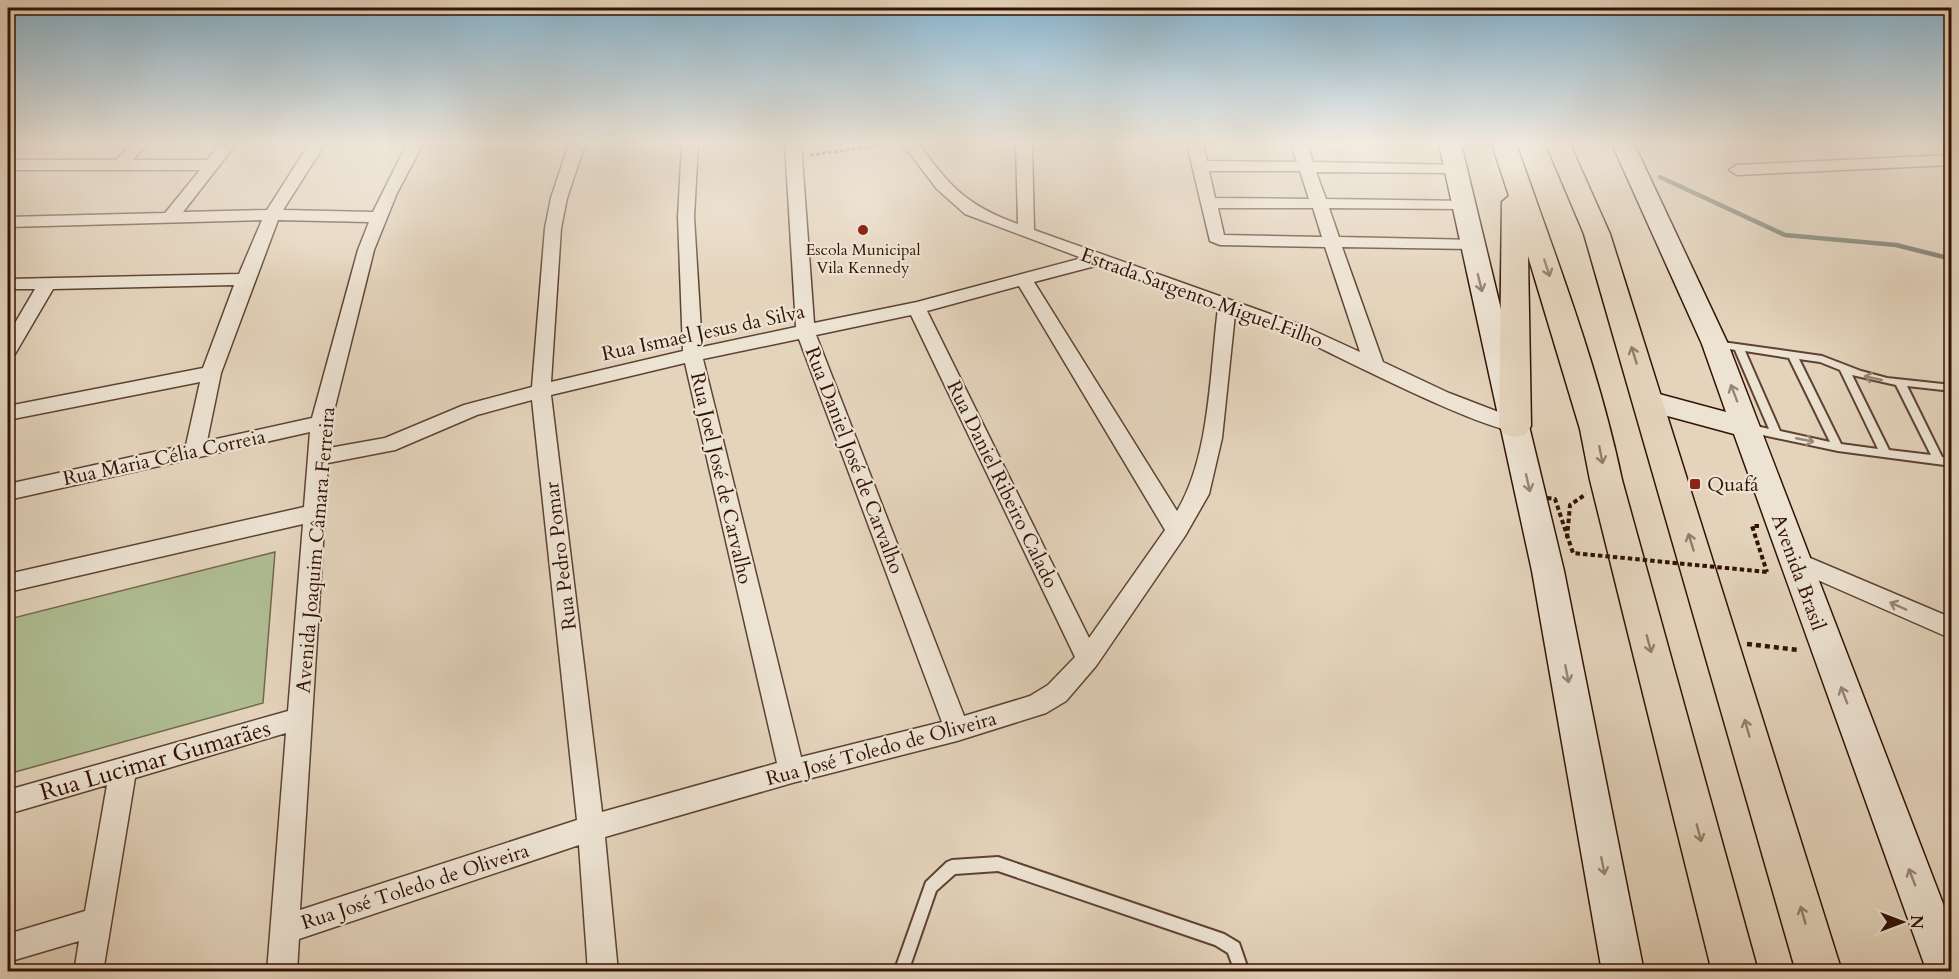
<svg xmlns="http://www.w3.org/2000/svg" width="1959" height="979" viewBox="0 0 1959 979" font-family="Cardo,serif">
	<rect width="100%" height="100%" fill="#e4d4bc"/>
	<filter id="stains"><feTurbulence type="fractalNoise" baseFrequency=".00333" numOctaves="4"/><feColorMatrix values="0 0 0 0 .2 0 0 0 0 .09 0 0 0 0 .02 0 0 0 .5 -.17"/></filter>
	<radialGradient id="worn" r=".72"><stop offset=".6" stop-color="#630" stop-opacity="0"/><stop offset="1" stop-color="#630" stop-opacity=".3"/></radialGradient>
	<path fill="#b0bd93" stroke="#72684c" stroke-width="1.5" d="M275 552 263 703 8 774V639L13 618Z"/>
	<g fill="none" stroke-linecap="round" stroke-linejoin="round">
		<path stroke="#6e766c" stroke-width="4.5" d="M1660 177 1785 235 1896 245 1952 259"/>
		<g stroke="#5f4232" stroke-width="4">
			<g id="lane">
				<path d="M1715 341 1822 356 1861 371 1887 378 1952 385V391L1907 386 1942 457 1952 458V466L1838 451 1744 431 1743 428 1748 424 1769 429 1735 350 1712 346 1710 344 1712 342ZM1745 351 1789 358 1830 442 1780 431ZM1799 359 1820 362 1840 370 1878 449 1841 444ZM1852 375 1896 385 1931 455 1889 450Z"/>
				<path d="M998 857 1224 934 1239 943 1249 972H1235L1228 953 1215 945 998 871 955 874 936 891 908 972H894L926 882 947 862 952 860Z"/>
			</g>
		</g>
		<g stroke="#5f4232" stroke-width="3">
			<g id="street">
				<path d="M131 144H147L133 160H207L220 144H236L183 212 267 210 309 144H325L283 210 373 212 407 144H423L397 193 374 250 331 423 329 448 385 438 464 405 532 387 545 228 551 198 569 144H585L567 198 561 228 551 382 683 351 678 217 682 144H698L694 217 702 347 796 327 785 144H801L814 323 917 302 1082 258 965 214 937 189 903 144H919C949 186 967 206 1018 224L1016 144H1032L1034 230 1301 325 1360 352 1325 247 1220 245 1210 241 1187 144H1203L1207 161 1297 162 1291 144H1307L1313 162 1461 165 1463 168 1455 173 1316 172 1326 199 1469 201 1471 204 1463 209 1329 208 1339 237 1477 240 1479 244 1471 249 1342 247 1383 362 1449 393 1522 421 1525 426 1522 431C1497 439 1326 350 1291 334 1273 326 1254 321 1235 314L1222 438 1209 494 1185 536 1096 666 1066 701 1046 713 957 741 792 783 605 837 618 972H588L579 845 299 939 297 972H267L286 733 135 778 103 972H74L79 941 8 962V934L85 911 107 785 8 814V790L288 711 303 524 8 592V574L304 507 310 432 8 500V484L186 445 200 382 8 420V406L203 368 234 285 53 289 15 354 8 356V335L35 289H8V279L239 274 262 220 8 227V217L165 213 200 170H8V160H116ZM1209 171H1300L1309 199 1215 198ZM1218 208H1313L1322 237 1224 235ZM278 220 369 222 358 250 312 418 207 441 221 373ZM1099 265 1218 308C1210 371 1210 456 1177 511L1034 282ZM1019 286 1165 530 1089 638 927 311ZM911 315 1075 657 1048 685 1030 696 964 716 816 335ZM799 339 942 722 801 757 703 359ZM685 363 777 763 602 812 551 395ZM532 400 577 820 300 910 328 463 395 450 477 415Z"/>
				<path d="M1952 155V165L1737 175 1729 170 1737 165Z"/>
				<path d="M1796 552 1952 618V639L1788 567 1785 561 1788 555Z"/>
			</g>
		</g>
		<g stroke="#331204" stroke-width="3">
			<g id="secondary">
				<path d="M1439 144H1461L1564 571 1644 972H1602L1532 571Z"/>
				<path d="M1612 144H1634L1728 344 1952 927V972H1927L1734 434 1638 408 1634 401 1638 394 1648 391 1726 412 1702 344Z"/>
			</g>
		</g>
		<g stroke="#331204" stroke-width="3">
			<g id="highway">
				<path d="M1492 144H1516C1555 255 1598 365 1622 480L1758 972H1712L1590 480 1580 429 1528 256 1531 426 1526 434 1515 437 1504 434 1499 426 1502 202 1509 196Z"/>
				<path d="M1546 144H1570L1610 234 1842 972H1796L1584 234Z"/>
			</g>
		</g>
		<path stroke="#331204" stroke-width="3" stroke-dasharray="4 2" stroke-linecap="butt" d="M810 155 891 144"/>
		<g stroke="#331204" stroke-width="4" stroke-dasharray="4.5 3" stroke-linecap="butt">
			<path d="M1759 526H1752L1767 572"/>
			<path d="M1567 538 1570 505 1586 494"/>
		</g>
		<path stroke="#331204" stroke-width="4.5" stroke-dasharray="5 4" stroke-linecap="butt" d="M1747 644 1799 650"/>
		<use href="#lane" fill="#ede3d3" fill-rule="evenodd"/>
		<use href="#street" fill="#ede3d3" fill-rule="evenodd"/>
		<use href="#secondary" fill="#ede3d3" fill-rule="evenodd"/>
		<use href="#highway" fill="#e4d4bc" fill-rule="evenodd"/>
		<path stroke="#331204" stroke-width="4" stroke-dasharray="4.5 3" stroke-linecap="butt" d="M1547 498 1555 499 1573 553 1767 572"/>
	</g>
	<defs><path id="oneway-shaft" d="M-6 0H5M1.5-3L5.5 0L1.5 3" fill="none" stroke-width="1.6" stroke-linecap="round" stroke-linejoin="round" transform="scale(1.5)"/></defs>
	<g stroke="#947d69">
		<use href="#oneway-shaft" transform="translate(1547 268) rotate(72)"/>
		<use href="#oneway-shaft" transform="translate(1634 355) rotate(-107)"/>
		<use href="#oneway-shaft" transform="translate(1601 455) rotate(79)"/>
		<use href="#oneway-shaft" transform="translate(1691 542) rotate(-107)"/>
		<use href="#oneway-shaft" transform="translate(1649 644) rotate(75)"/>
		<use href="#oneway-shaft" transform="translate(1747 728) rotate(-106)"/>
		<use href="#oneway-shaft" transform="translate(1699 833) rotate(75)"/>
		<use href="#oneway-shaft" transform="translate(1803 915) rotate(-106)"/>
	</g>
	<g stroke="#998576">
		<use href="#oneway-shaft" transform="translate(1480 283) rotate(76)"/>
		<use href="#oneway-shaft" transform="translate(1873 378) rotate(-167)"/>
		<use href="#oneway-shaft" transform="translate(1734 393) rotate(-111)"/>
		<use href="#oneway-shaft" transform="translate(1805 440) rotate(11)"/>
		<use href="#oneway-shaft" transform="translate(1528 483) rotate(77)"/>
		<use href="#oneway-shaft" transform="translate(1898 606) rotate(-156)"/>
		<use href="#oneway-shaft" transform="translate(1567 674) rotate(79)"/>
		<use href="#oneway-shaft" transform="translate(1844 695) rotate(-111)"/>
		<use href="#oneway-shaft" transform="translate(1603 866) rotate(79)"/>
		<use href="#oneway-shaft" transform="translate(1912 877) rotate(-111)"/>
	</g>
	<linearGradient id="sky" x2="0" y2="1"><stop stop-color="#87b6d2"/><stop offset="0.51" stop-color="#f3ece1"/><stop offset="1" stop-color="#f3ece1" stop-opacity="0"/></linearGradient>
	<rect width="1959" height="281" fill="url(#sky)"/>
	<g fill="#8f2418" stroke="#ede3d3" stroke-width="2">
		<circle cx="863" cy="230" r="6"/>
		<rect x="1689" y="478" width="12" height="12" rx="3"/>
	</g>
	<g text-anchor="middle" stroke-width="4.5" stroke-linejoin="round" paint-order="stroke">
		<g font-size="16" fill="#331204" stroke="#ede3d3">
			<text x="863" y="255">Escola Municipal<tspan x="863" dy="18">Vila Kennedy</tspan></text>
		</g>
		<g font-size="20" fill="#331204" stroke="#ede3d3">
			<text transform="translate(1202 297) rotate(20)" y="7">Estrada Sargento Miguel Filho</text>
			<text transform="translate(703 332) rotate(-12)" y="7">Rua Ismael Jesus da Silva</text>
			<text transform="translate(164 457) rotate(-12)" y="7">Rua Maria Célia Correia</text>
			<text transform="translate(855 460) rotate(69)" y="7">Rua Daniel José de Carvalho</text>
			<text transform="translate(722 478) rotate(77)" y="7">Rua Joel José de Carvalho</text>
			<text transform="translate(1003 484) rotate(64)" y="7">Rua Daniel Ribeiro Calado</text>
			<text transform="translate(315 550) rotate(-85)" y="7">Avenida Joaquim Câmara Ferreira</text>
			<text transform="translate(560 556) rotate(-97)" y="7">Rua Pedro Pomar</text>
			<text transform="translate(1799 572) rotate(70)" y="7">Avenida Brasil</text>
			<text transform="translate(881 748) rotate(-15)" y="7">Rua José Toledo de Oliveira</text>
			<text transform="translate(415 886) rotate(-18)" y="7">Rua José Toledo de Oliveira</text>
		</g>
		<g font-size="20" fill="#331204" stroke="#ede3d3" text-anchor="start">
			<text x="1707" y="491">Quafá</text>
		</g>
		<g font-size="24" fill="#331204" stroke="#ede3d3">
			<text transform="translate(155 760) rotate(-16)" y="8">Rua Lucimar Gumarães</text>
		</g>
	</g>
	<rect width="1959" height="979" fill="none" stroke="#e4d4bc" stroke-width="30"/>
	<rect x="9" y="9" width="1941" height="961" fill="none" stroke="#331204" stroke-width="3"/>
	<rect x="15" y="15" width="1929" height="949" fill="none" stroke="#331204" stroke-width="1.5"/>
	<g transform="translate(1902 922) rotate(90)" stroke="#ede3d3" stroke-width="4.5" paint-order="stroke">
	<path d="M0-4.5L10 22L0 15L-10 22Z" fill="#331204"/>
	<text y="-9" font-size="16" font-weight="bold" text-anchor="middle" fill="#331204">N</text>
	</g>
	<rect width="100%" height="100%" filter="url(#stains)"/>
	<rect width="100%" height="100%" fill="url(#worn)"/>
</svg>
